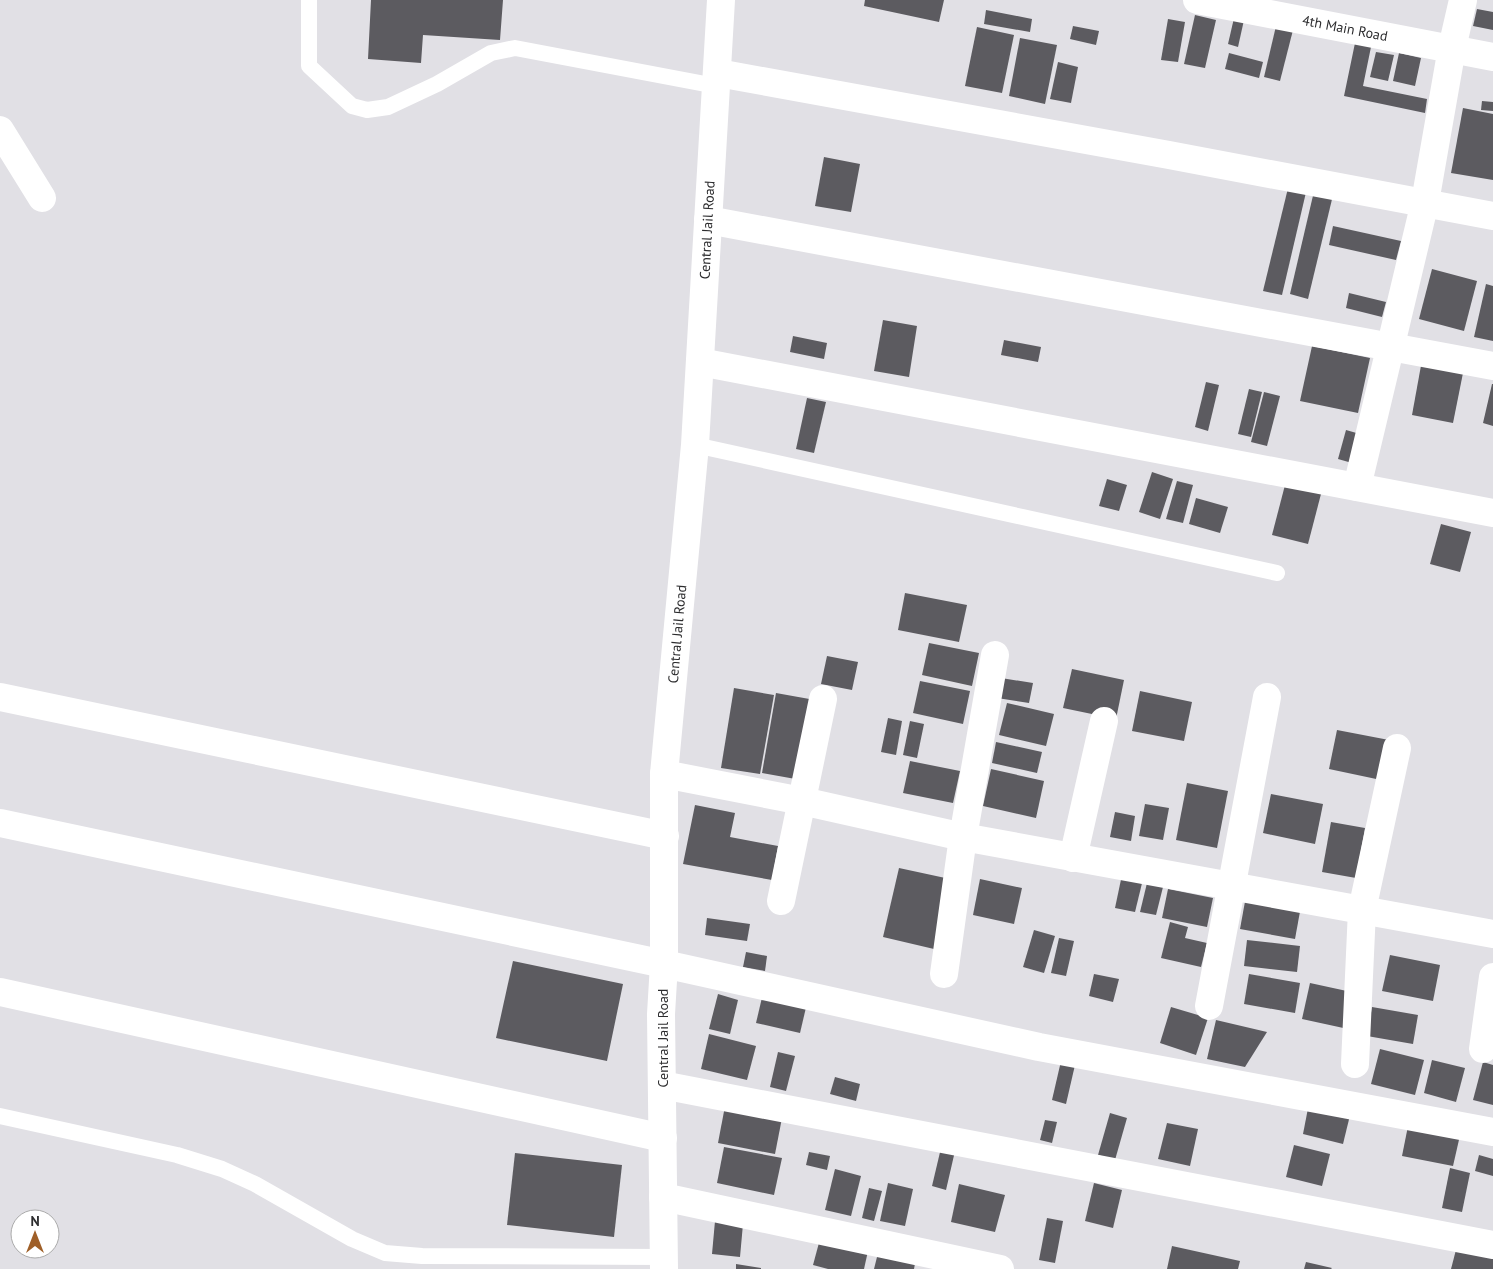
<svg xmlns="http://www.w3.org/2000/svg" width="1493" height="1269" viewBox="0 0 1493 1269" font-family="'PT Sans',sans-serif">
	<rect width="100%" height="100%" fill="#e1e0e5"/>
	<g fill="#5c5b60">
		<path d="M371 0H503L500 40 423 35 421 63 368 59Z"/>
		<path d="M865 0H944L939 22 864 6Z"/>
		<path d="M1477 9 1493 12V30L1473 26Z"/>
		<path d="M986 10 1032 19 1030 32 984 24Z"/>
		<path d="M1195 15 1216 20 1205 68 1184 64Z"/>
		<path d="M1234 18 1244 20 1238 47 1228 44Z"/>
		<path d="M1168 19 1185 22 1178 62 1161 60Z"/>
		<path d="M1073 26 1099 31 1096 45 1070 39Z"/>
		<path d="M1276 26 1293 30 1280 81 1264 77Z"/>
		<path d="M977 27 1014 35 1002 93 965 86Z"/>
		<path d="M1020 38 1057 45 1045 104 1009 96Z"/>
		<path d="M1355 43 1371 47 1363 86 1427 99 1425 113 1344 96Z"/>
		<path d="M1376 52 1394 55 1388 81 1370 77Z"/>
		<path d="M1229 53 1263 62 1259 78 1225 69Z"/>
		<path d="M1399 53 1421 58 1415 86 1393 81Z"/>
		<path d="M1058 62 1078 67 1071 103 1050 99Z"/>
		<path d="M1482 101 1493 102V111L1481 110Z"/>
		<path d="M1463 108 1493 114V180L1451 173Z"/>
		<path d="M824 157 860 164 851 212 815 206Z"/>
		<path d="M1289 184 1307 188 1282 295 1263 291Z"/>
		<path d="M1315 187 1334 191 1308 299 1290 294Z"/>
		<path d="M1333 226 1401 241 1396 260 1329 245Z"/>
		<path d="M1432 269 1477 281 1464 331 1419 319Z"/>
		<path d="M1486 284 1493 286V341L1474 337Z"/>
		<path d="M1349 293 1386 302 1382 317 1346 308Z"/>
		<path d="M883 320 917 326 909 377 874 371Z"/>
		<path d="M793 336 827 343 824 359 790 352Z"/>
		<path d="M1004 340 1041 347 1038 362 1001 355Z"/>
		<path d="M1312 346 1370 358 1358 413 1300 401Z"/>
		<path d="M1422 360 1464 368 1453 423 1412 415Z"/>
		<path d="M1206 382 1219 385 1208 431 1195 427Z"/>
		<path d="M1492 384H1493V426L1483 423Z"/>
		<path d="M1249 389 1262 392 1251 437 1238 434Z"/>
		<path d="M1264 392 1280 396 1267 446 1251 442Z"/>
		<path d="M807 398 826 402 814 453 796 449Z"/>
		<path d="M1346 430 1360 434 1352 463 1338 459Z"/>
		<path d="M1152 472 1173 479 1160 519 1139 512Z"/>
		<path d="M1107 479 1127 485 1119 511 1099 506Z"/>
		<path d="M1177 481 1193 485 1183 523 1166 519Z"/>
		<path d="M1285 485 1321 494 1308 544 1272 535Z"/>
		<path d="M1196 498 1228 507 1220 533 1189 524Z"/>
		<path d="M1441 524 1471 532 1460 572 1430 564Z"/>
		<path d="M905 593 967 605 959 642 898 630Z"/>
		<path d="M929 643 979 653 972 686 922 675Z"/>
		<path d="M827 656 858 662 852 690 821 684Z"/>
		<path d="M1072 669 1124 680 1116 719 1063 708Z"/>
		<path d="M1001 678 1033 683 1029 703 997 698Z"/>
		<path d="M920 681 970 691 963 724 913 713Z"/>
		<path d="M734 688 774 695 760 774 721 768Z"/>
		<path d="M1140 691 1192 702 1184 741 1132 731Z"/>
		<path d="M776 693 815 700 801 780 762 773Z"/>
		<path d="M1007 703 1054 714 1046 746 999 735Z"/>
		<path d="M888 718 902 721 896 755 881 752Z"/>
		<path d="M910 721 924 724 917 758 903 755Z"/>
		<path d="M1337 730 1389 740 1381 780 1329 769Z"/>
		<path d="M996 742 1042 752 1037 773 992 763Z"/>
		<path d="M910 761 960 771 953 803 903 793Z"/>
		<path d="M991 769 1044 781 1036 818 983 806Z"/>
		<path d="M1187 783 1228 791 1217 848 1176 840Z"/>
		<path d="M1271 794 1323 804 1315 844 1263 833Z"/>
		<path d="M1145 804 1169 808 1163 840 1139 836Z"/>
		<path d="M695 805 735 813 730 837 778 846 772 880 683 864Z"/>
		<path d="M1115 812 1135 816 1131 841 1110 837Z"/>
		<path d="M1331 822 1365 828 1356 878 1322 872Z"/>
		<path d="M899 868 950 879 934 949 883 937Z"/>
		<path d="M1123 870 1144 875 1135 912 1115 908Z"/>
		<path d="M980 879 1022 888 1014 924 973 915Z"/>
		<path d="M1147 883 1163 887 1156 915 1140 912Z"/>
		<path d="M1168 889 1213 898 1207 927 1162 918Z"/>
		<path d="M1246 896 1301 906 1295 939 1240 929Z"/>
		<path d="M707 918 750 924 747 941 705 935Z"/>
		<path d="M1170 922 1188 927 1185 938 1207 943 1201 967 1161 958Z"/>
		<path d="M1034 930 1055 936 1044 973 1023 967Z"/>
		<path d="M1059 938 1074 941 1066 976 1051 973Z"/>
		<path d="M1247 940 1300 946 1297 972 1244 966Z"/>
		<path d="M746 952 767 956 765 971 743 967Z"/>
		<path d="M1390 955 1440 965 1433 1001 1382 991Z"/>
		<path d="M513 961 623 984 607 1061 496 1038Z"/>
		<path d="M1094 974 1119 979 1113 1002 1089 996Z"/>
		<path d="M1249 974 1300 983 1295 1013 1244 1004Z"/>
		<path d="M1310 983 1356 993 1348 1029 1302 1019Z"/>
		<path d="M764 989 808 999 800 1033 756 1023Z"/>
		<path d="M718 994 738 1000 730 1034 709 1029Z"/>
		<path d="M1171 1007 1208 1018 1196 1055 1160 1043Z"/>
		<path d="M1372 1007 1418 1015 1413 1044 1367 1036Z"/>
		<path d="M1216 1020 1267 1032 1245 1067 1207 1059Z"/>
		<path d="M709 1034 756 1046 747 1080 701 1069Z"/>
		<path d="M1380 1049 1424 1060 1415 1095 1371 1084Z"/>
		<path d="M778 1052 795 1056 786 1091 770 1087Z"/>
		<path d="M1432 1060 1465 1068 1456 1102 1424 1093Z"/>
		<path d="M1061 1061 1075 1065 1066 1104 1052 1100Z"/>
		<path d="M1483 1062 1493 1065V1105L1473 1100Z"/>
		<path d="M835 1077 860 1084 856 1101 830 1094Z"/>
		<path d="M1310 1098 1352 1107 1343 1144 1303 1134Z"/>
		<path d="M725 1106 782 1118 775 1154 718 1143Z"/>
		<path d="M1110 1113 1127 1118 1115 1160 1098 1155Z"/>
		<path d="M1045 1120 1057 1122 1052 1143 1040 1140Z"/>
		<path d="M1409 1121 1461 1131 1453 1166 1402 1156Z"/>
		<path d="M1167 1123 1198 1129 1190 1166 1158 1159Z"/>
		<path d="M1294 1145 1330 1154 1322 1186 1286 1177Z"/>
		<path d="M724 1147 782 1158 774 1195 717 1183Z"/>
		<path d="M941 1148 955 1151 946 1190 932 1186Z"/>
		<path d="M809 1152 830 1156 827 1170 806 1165Z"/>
		<path d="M515 1153 622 1165 614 1237 507 1225Z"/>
		<path d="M1479 1155 1493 1159V1176L1475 1171Z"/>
		<path d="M1450 1168 1470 1173 1462 1212 1442 1208Z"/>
		<path d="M835 1169 861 1176 851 1216 825 1210Z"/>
		<path d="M888 1183 913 1189 905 1226 880 1221Z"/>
		<path d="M1094 1183 1122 1190 1113 1228 1085 1221Z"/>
		<path d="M959 1184 1005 1195 995 1232 951 1222Z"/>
		<path d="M869 1188 882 1191 874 1221 862 1218Z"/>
		<path d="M1047 1218 1063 1221 1055 1263 1039 1260Z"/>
		<path d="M715 1221 743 1224 740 1257 712 1254Z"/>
		<path d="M820 1239 868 1251 864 1269H828L813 1265Z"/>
		<path d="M1172 1246 1240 1261 1238 1269H1167Z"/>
		<path d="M1457 1246 1493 1255V1269H1451Z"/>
		<path d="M879 1249 916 1258 914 1269H874Z"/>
		<path d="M1306 1262 1332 1268 1331 1269H1304Z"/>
		<path d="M736 1264 761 1268V1269H736Z"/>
	</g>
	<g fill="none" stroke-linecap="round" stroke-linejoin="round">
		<g stroke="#fff" stroke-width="16">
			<path d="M309 0V66L352 106 367 110 388 107 437 84 491 53 515 48 716 86"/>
			<path d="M695 445 1277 573"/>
			<path d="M0 1116 177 1155 222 1169 255 1184 352 1239 385 1253 422 1256 664 1257"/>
		</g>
		<g stroke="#fff" stroke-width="28">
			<path d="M1197 0 1493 57"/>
			<path d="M718 73 1169 155 1493 216"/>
			<path d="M0 130 42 198"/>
			<path d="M708 220 1493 366"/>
			<path d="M700 362 1493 513"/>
			<path d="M1357 487 1425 202 1452 48 1463 0"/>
			<path d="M0 697 665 836"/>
			<path d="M664 774 802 801 963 837 1493 934"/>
			<path d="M0 823 664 964 1039 1047 1493 1132"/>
			<path d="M1073 858 1104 721"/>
			<path d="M781 901 823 699"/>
			<path d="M944 974 963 837 995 655"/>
			<path d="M0 992 663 1138"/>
			<path d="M1209 1006 1267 697"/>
			<path d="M1483 1049 1493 977"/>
			<path d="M1355 1064 1362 910 1397 748"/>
			<path d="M662 1085 1493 1245"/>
			<path d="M663 1197 1000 1269"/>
		</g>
		<path stroke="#fff" stroke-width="28" d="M664 1269 661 1014 664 964V774L695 445 721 0"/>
	</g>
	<g text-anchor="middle" stroke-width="5" stroke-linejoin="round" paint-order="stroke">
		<g font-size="14" fill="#2c2c2e" stroke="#fff">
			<text transform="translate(1345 28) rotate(11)" y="5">4th Main Road</text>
			<text transform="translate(707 230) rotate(-87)" y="5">Central Jail Road</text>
			<text transform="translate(677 634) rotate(-85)" y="5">Central Jail Road</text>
			<text transform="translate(663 1038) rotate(-90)" y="5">Central Jail Road</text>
		</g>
	</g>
	<g transform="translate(35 1234)"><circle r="24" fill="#ffffff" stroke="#ababab"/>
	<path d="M0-4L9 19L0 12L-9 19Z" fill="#9f5f28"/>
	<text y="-8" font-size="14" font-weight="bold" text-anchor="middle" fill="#2c2c2e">N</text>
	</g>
</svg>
